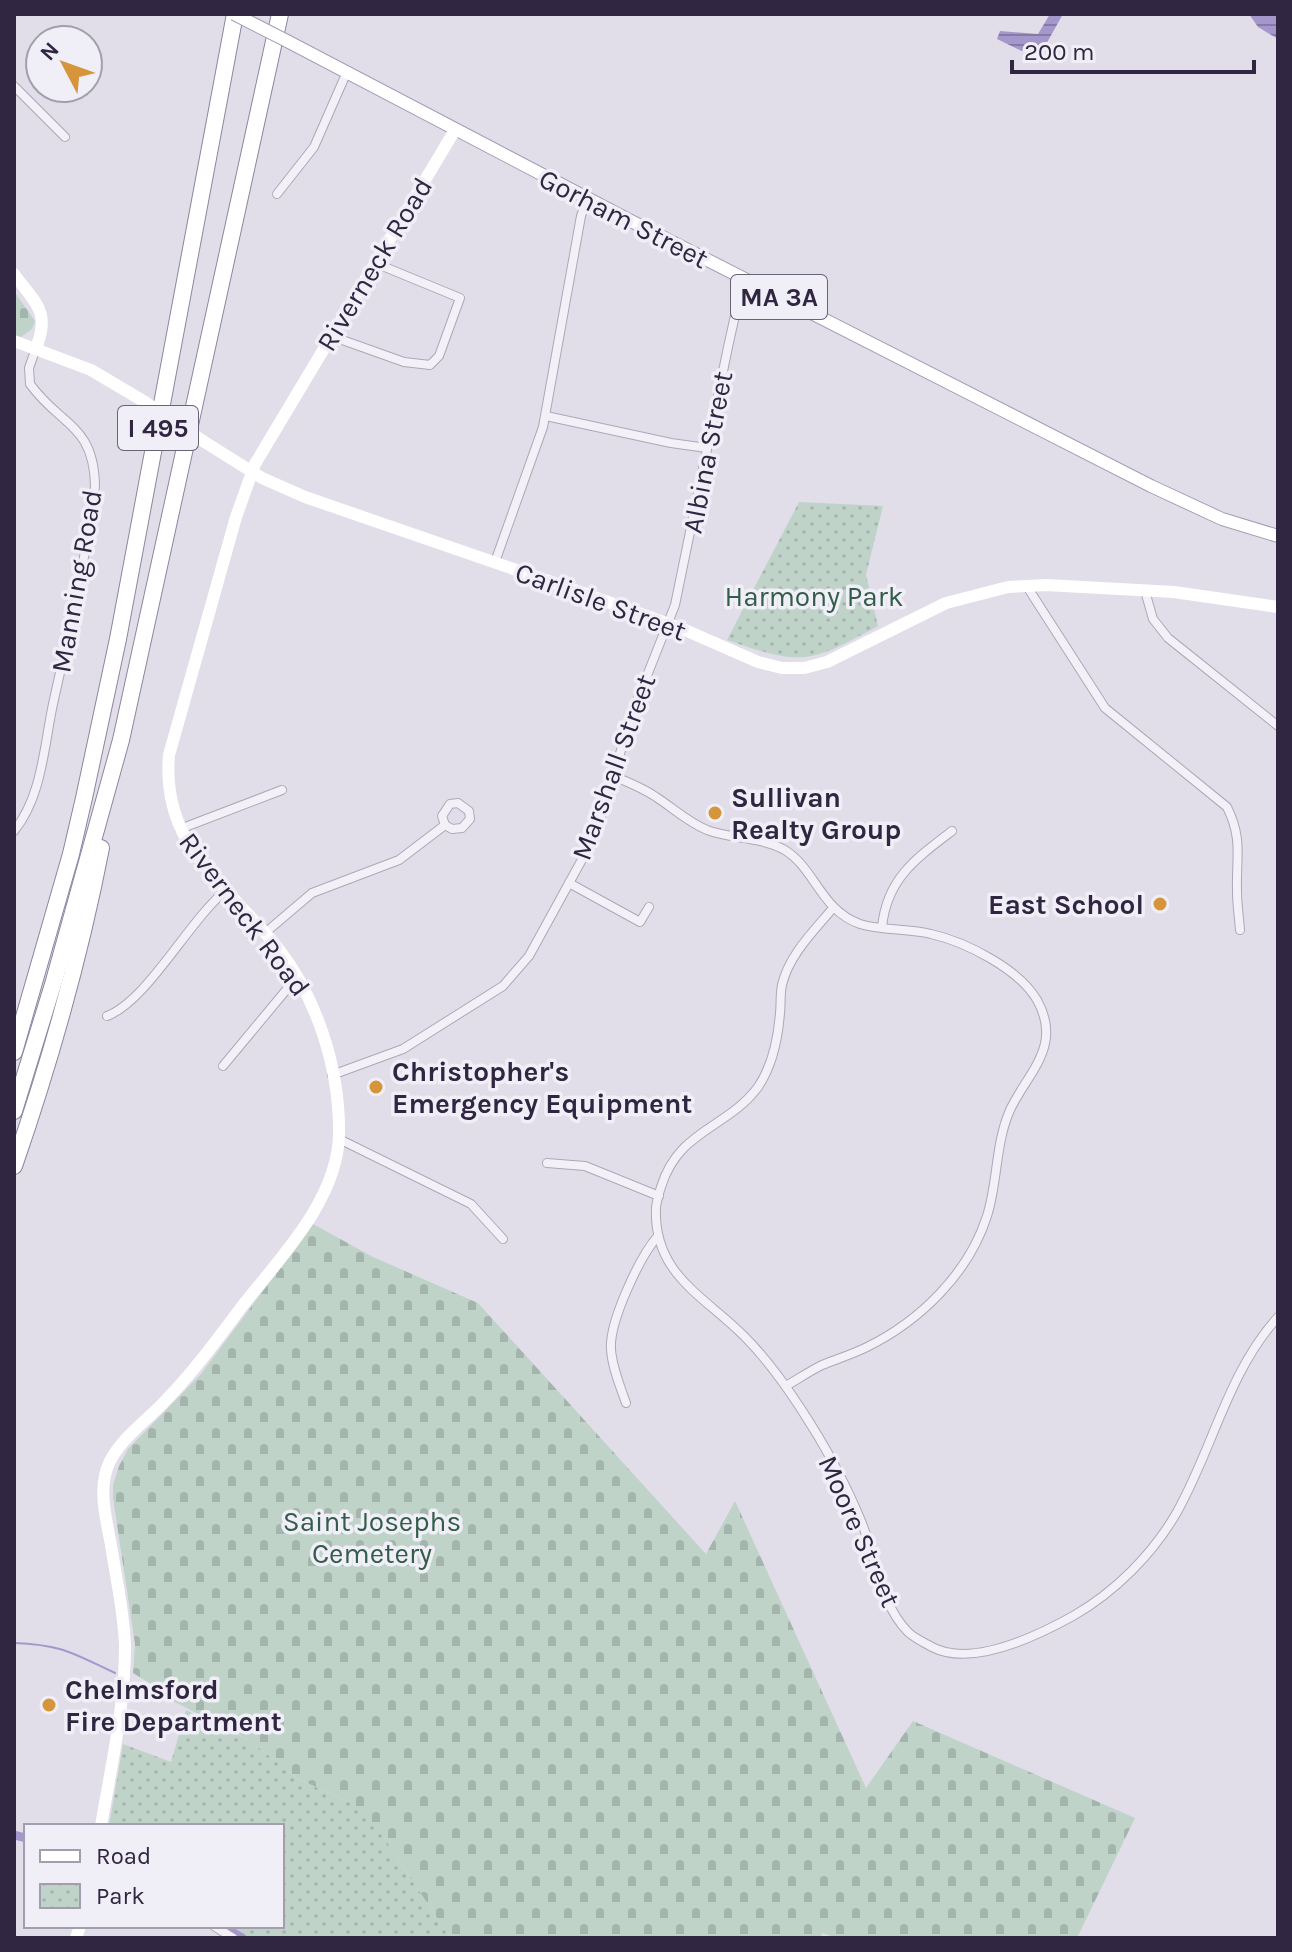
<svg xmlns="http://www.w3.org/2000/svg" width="1292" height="1952" viewBox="0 0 1292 1952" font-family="Karla,sans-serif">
	<defs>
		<pattern id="cemetery-stones" width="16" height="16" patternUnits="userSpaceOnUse" patternTransform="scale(2)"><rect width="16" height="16" fill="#bfd3c9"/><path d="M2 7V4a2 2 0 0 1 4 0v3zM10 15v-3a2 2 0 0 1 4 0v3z" fill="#a4b5ae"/></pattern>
		<pattern id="park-dots" width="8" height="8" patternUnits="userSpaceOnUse" patternTransform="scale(2)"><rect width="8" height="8" fill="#bfd3c9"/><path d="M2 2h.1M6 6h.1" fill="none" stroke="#a4b5ae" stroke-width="1.8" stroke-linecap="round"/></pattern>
		<pattern id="water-rules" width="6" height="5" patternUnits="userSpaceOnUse" patternTransform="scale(2)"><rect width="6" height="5" fill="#a497cb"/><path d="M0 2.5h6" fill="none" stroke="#867ba6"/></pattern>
	</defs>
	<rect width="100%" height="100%" fill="#e2dee9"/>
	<g fill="url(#cemetery-stones)">
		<path d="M14 291 35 321 32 329 21 337 14 335Z"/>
		<path d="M313 1224 373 1257 478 1303 706 1554 735 1501 866 1788 913 1721 1135 1818 1077 1938H837L822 1933 821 1938H450L379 1830 349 1802 298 1779 249 1740 169 1699 170 1696 133 1673 135 1644 113 1498V1485L119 1466 128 1449 201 1374Z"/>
	</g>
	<g fill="url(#park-dots)">
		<path d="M799 502 883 506 866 575 878 626C808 664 803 666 727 640Z"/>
		<path d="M186 1710 249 1740 298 1779 349 1802 362 1811 379 1830 450 1938H237L216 1926H282V1826H109L123 1744 171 1762Z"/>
	</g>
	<g fill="url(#water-rules)">
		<path d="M1050 14H1063L1040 55H1030L997 39 1000 31 1038 34Z"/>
		<path d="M1249 14H1278V39L1258 27Z"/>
	</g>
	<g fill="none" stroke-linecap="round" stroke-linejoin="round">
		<path stroke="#a497cb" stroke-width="2" d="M14 1643C64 1645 72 1653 115 1673"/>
		<g stroke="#a497cb" stroke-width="9">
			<path d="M14 1835 26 1838"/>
			<path d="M221 1926 242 1938"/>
		</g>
		<g stroke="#ada7b7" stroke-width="10">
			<g id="street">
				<path d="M14 86 65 137"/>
				<path d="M277 194 314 147 346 74"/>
				<path d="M331 336 404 362 430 365 439 356 460 298 375 263"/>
				<path d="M546 416 671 443 707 448"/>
				<path d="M495 562 543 427 581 216 587 199"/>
				<path d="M1026 585 1105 708 1227 807C1243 839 1236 858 1237 891 1237 904 1239 917 1240 930"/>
				<path d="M1145 591 1153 619 1168 638 1278 726"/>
				<path d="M613 776C628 782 643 788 656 797 673 808 688 822 707 830 731 839 760 837 783 849 815 867 820 910 860 924 882 931 908 928 931 934 966 942 1019 969 1037 1000 1063 1046 1028 1072 1010 1110 995 1144 998 1182 987 1216 969 1273 920 1321 867 1347 853 1354 837 1359 822 1365 810 1371 798 1379 786 1386"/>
				<path d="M180 829 282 790"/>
				<path d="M14 831C42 797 44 746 53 704 69 632 86 559 95 486 94 424 60 426 30 384L29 368 36 348"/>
				<path d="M569 883 640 922 649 907"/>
				<path d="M833 908C813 932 789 955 782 985 780 994 781 1004 780 1013 778 1039 773 1065 758 1087 727 1129 679 1129 661 1187 659 1193 657 1200 656 1207 653 1274 703 1295 744 1336 766 1358 784 1383 801 1409 824 1444 845 1482 861 1521 876 1557 880 1604 908 1632 914 1638 925 1643 932 1647 972 1668 1037 1636 1073 1616 1115 1592 1153 1554 1177 1512 1213 1448 1228 1372 1278 1317"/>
				<path d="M882 927C887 879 915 859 952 831"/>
				<path d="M265 933 312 893 399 860 445 825 442 816 450 804 458 803 469 811 470 819 462 828 452 829 445 825"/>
				<path d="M107 1016C147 1001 188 922 225 891"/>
				<path d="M223 1066 297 977"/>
				<path d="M332 1075 403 1049 503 986 529 956 585 854 600 819 633 711 675 605 728 347 738 302 747 281"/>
				<path d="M339 1139 471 1204 503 1239"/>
				<path d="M547 1163 585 1166 659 1196"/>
				<path d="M626 1403C620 1386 612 1367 611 1349 609 1322 640 1256 658 1236"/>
				<path d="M214 1926 233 1938"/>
			</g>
		</g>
		<g stroke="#a59db5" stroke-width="14">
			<path id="primary" d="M287 41 629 220 1151 486 1222 519 1278 536"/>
		</g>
		<g stroke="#8e85a0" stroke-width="18">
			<g id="highway">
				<path d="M14 1052 71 854 84 798 118 639 235 14"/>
				<path d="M14 1111 54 981 121 740 280 14"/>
				<path d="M14 1166C50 1062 80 956 101 848"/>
			</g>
		</g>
		<use href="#street" stroke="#f3f1f7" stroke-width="8"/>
		<g stroke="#fff" stroke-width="12">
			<path d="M14 274C35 303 51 311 36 348"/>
			<path d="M14 341 91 370 145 402"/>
			<path d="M203 441 262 478 305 497 586 594 685 630 758 662 782 668H804L827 662 946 603 1008 587 1046 585 1174 592 1278 607"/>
			<path d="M101 1826C111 1767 125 1706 125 1646 124 1612 116 1578 111 1545 106 1518 97 1487 110 1461 123 1436 149 1419 167 1399 195 1370 219 1337 243 1305 281 1257 338 1199 339 1134 340 1070 317 997 277 947 227 884 161 847 169 755L236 517 255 464 455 130"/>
			<path d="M76 1938 80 1926"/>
		</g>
		<use href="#primary" stroke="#fff" stroke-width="12"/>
		<use href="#highway" stroke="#fff" stroke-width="16"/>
		<g stroke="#a59db5" stroke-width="14" stroke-linecap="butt">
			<path id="primary-bridge" d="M234 14 287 41"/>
		</g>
		<path stroke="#fff" stroke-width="12" d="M145 402 203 441"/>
		<use href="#primary-bridge" stroke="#fff" stroke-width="12"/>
	</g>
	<g fill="#d6953b" stroke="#f0eef6" stroke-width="3">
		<circle cx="715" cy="813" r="8"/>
		<circle cx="1160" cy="904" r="8"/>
		<circle cx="376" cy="1087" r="8"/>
		<circle cx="49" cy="1705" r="8"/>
	</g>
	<g text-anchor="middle" stroke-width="7" stroke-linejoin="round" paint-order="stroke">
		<g fill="#f0eef6" stroke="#6a6277" stroke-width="2">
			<rect x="731" y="275" width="96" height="44" rx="6"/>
			<rect x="118" y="406" width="80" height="44" rx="6"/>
		</g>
		<g font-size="26" font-weight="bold" fill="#302641">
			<text x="779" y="306">MA 3A</text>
			<text x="158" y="437">I 495</text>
		</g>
		<g font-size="28" fill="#302641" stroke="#f0eef6">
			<text transform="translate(624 218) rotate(27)" y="10">Gorham Street</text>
			<text transform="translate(374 264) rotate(-59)" y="10">Riverneck Road</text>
			<text transform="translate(707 452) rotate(-79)" y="10">Albina Street</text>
			<text transform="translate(76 581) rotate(-80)" y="10">Manning Road</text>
			<text transform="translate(601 601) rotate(20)" y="10">Carlisle Street</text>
			<text transform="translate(613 767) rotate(-70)" y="10">Marshall Street</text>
			<text transform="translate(245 914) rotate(53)" y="10">Riverneck Road</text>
			<text transform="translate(860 1531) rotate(66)" y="10">Moore Street</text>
		</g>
		<g font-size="28" fill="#335d4a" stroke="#f0eef6">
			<text x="814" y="606">Harmony Park</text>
			<text x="372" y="1531">Saint Josephs<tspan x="372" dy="32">Cemetery</tspan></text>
		</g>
		<g font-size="28" font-weight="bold" fill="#302641" stroke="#f0eef6" text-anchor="start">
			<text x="731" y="807">Sullivan<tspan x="731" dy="32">Realty Group</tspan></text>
			<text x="1144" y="914" text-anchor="end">East School</text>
			<text x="392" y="1081">Christopher's<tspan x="392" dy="32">Emergency Equipment</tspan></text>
			<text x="65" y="1699">Chelmsford<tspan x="65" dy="32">Fire Department</tspan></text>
		</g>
	</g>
	<rect width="1292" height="1952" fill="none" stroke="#302641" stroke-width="32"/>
	<rect x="24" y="1824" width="260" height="104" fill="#f0eef6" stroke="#a39eae" stroke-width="2"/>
	<rect x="40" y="1850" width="40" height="12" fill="#ffffff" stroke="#a39eae" stroke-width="2"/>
	<text x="96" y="1864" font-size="24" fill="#302641">Road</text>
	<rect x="40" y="1884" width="40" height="24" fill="url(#park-dots)" stroke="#a39eae" stroke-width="2"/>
	<text x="96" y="1904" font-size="24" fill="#302641">Park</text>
	<g transform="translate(64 64) rotate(311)"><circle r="38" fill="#f0eef6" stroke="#a39eae" stroke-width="2"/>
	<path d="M0-6L14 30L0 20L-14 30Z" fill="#d6953b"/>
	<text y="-12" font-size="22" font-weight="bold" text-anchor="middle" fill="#302641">N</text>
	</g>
	<path d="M1012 60v12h242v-12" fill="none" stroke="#302641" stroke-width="4"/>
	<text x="1024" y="60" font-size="24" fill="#302641" stroke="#f0eef6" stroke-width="6" paint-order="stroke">200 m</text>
</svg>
